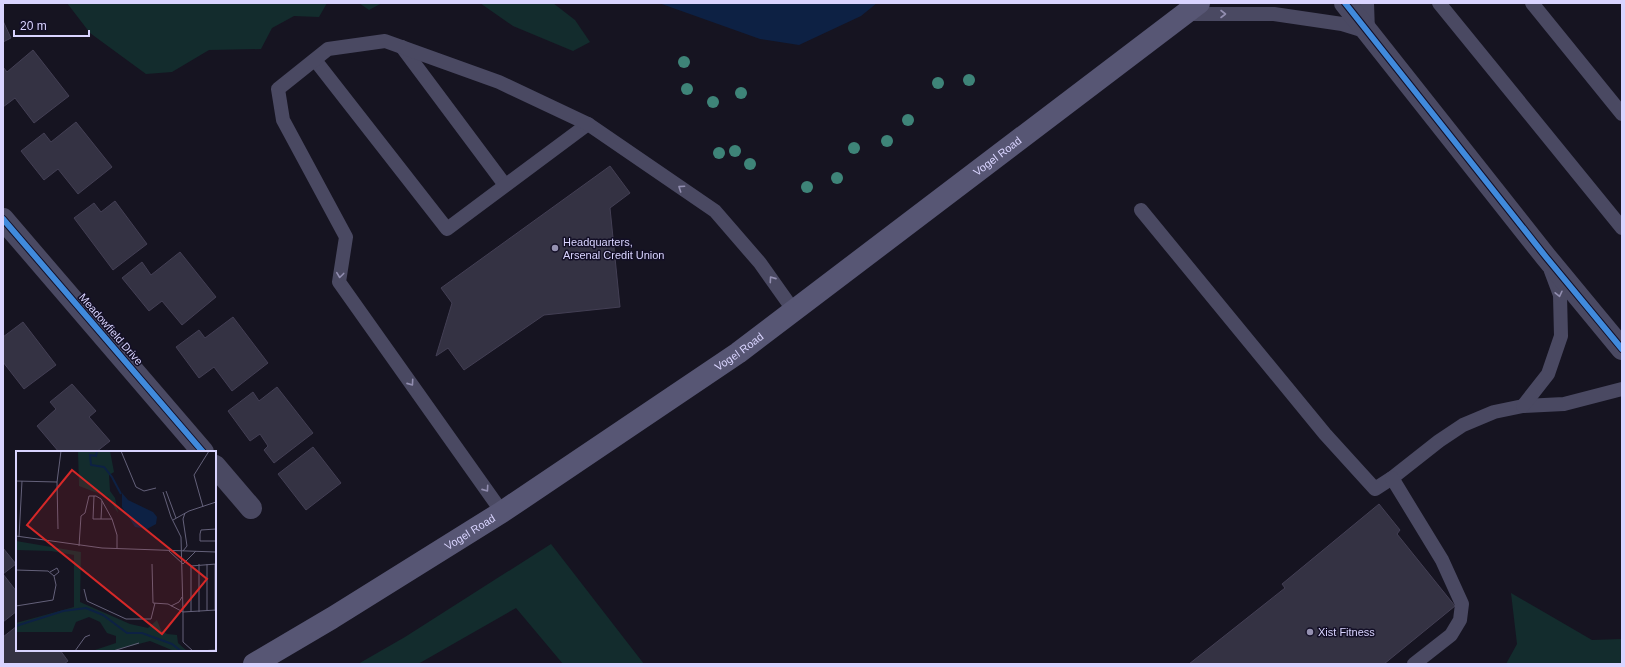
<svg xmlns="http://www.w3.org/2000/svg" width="1625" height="667" viewBox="0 0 1625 667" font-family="Arial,sans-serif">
	<rect width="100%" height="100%" fill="#161421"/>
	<g fill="#132c2d">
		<path d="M67 3H327L319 17 294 16 272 28 261 49 209 50 172 72 146 74 90 33Z"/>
		<path d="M359 3H382L369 10Z"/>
		<path d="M480 3H553L575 20 590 42 573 51 513 26Z"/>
		<path d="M551 544 644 664H563L516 608 418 664H358L405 637Z"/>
		<path d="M1511 593 1592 640 1622 639V664H1506L1517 644Z"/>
	</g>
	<path fill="#0d2144" d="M659 3H877L861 16 799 45 760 39Z"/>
	<g fill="#343243" stroke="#433f54">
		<path d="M3 21 11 38 3 42Z"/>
		<path d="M33 50 69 96 34 123 15 98 3 107V67L7 72Z"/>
		<path d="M76 122 112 167 78 194 58 169 44 180 21 151 44 133 51 142Z"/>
		<path d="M610 166 630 193 610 208 620 307 544 315 464 370 448 348 436 356 452 303 441 288Z"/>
		<path d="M115 201 147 244 113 270 74 218 94 203 101 212Z"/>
		<path d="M180 252 216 297 182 325 162 301 149 311 122 278 142 262 151 275Z"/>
		<path d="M233 317 268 363 232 391 214 367 199 378 176 347 199 330 205 338Z"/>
		<path d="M23 322 56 365 24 389 3 362V337Z"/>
		<path d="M72 384 96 411 89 417 110 441 96 452H59L37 426 56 409 50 402Z"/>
		<path d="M277 387 313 433 274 463 264 450 268 446 260 434 250 441 228 411 253 392 259 401Z"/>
		<path d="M313 447 341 483 306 510 278 474Z"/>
		<path d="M1379 504 1400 530 1397 534 1455 606 1384 664H1189L1285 588 1282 584Z"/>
		<path d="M3 548 16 564 3 574 17 592V611L3 622Z"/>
		<path d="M17 626V650H60L68 661 64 664H3V637Z"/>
	</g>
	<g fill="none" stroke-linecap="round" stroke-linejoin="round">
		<g stroke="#4a4962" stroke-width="14">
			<path d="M1439 3 1622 228"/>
			<path d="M1532 3 1622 114"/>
			<path d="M1185 14H1274L1342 24 1368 32 1367 3"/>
			<path d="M402 47 505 185"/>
			<path d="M315 60 447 229 588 124"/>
			<path d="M1141 210 1325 434 1375 489 1392 478 1439 441 1463 425 1494 412 1523 406 1564 404 1622 389"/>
			<path d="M1523 406 1548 374 1561 336 1560 295 1551 271"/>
			<path d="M1392 478 1442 560 1462 604 1460 620 1451 635 1414 664"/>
			<path d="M502 512 339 282 346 237 283 120 278 89 328 49 385 41 499 82 588 124 715 211 760 263 794 311"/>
		</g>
		<g stroke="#4a4962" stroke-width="22">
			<path d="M1345 3 1546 257 1622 349"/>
			<path d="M3 219 203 452"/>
			<path d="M215 466 251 508"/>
		</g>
		<path stroke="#575674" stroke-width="22" id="s1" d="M254 664 332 618 502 512 738 353 1199 3"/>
		<g stroke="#130f26" stroke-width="8">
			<g id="cycleway">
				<path d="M1345 3 1546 257 1622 349"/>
				<path d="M3 219 203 452"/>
			</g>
		</g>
		<use href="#cycleway" stroke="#408adc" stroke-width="6"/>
	</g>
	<g fill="#3e8478">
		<circle cx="684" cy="62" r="6"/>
		<circle cx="969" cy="80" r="6"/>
		<circle cx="938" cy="83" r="6"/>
		<circle cx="687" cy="89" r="6"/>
		<circle cx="741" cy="93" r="6"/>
		<circle cx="713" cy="102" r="6"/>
		<circle cx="908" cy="120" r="6"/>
		<circle cx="887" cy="141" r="6"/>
		<circle cx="854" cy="148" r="6"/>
		<circle cx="735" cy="151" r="6"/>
		<circle cx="719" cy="153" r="6"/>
		<circle cx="750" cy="164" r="6"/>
		<circle cx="837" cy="178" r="6"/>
		<circle cx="807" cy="187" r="6"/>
	</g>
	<defs><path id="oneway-chevron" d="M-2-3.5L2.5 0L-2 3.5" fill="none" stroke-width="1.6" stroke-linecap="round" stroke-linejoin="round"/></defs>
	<g stroke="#928eb0">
		<use href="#oneway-chevron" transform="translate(1223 14)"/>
		<use href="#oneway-chevron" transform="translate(681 188) rotate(-146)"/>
		<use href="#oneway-chevron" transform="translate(340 275) rotate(97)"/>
		<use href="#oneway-chevron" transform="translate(772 279) rotate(-125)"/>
		<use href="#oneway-chevron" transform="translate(1559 294) rotate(77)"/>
		<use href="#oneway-chevron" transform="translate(411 383) rotate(55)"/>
		<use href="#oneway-chevron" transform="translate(486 489) rotate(55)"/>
	</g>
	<g fill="#9591b1" stroke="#130f26" stroke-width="1.5">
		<circle cx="555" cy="248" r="4"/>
		<circle cx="1310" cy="632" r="4"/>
	</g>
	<g text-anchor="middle" stroke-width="3" stroke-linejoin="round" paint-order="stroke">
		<g font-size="11" fill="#d9d4ff" stroke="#130f26">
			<text dy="4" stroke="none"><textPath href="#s1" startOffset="901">Vogel Road</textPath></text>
			<text transform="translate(111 329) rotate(49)" y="4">Meadowfield Drive</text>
			<text dy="4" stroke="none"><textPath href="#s1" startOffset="577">Vogel Road</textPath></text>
			<text dy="4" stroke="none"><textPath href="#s1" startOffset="253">Vogel Road</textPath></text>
		</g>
		<g font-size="11" fill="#d9d4ff" stroke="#130f26" text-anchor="start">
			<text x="563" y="246">Headquarters,<tspan x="563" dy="13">Arsenal Credit Union</tspan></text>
			<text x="1318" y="636">Xist Fitness</text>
		</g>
	</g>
	<g transform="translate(16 451)">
		<rect width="200" height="200" fill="#161421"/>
		<path d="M62 0H94L98 21 93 24 94 40 99 47 102 62 92 46 63 35ZM0 90 65 101 64 151 114 173 132 177 141 169 145 179 151 183 161 184 162 192 171 200H158L134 190 96 200H76L100 192V185L91 182 84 171 73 166 60 171 56 181H0V172L58 156V104L35 100 0 99Z" fill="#132c2d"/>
		<path d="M106 42 112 49 137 61 141 66 140 73 131 78 119 76 106 56Z" fill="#0d2144"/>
		<path fill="none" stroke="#0d2144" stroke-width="2" d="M81 0 80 5 74 4 75 14 88 16 96 26 105 43M0 175 47 160 70 157 87 164 111 182H126L156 193 165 200"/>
		<path fill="none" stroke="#64617a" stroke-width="1" d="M105 0 120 36 128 40 140 37M0 30 41 31M150 40 160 67M147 41 155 66 165 86 167 161 200 159M78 45 77 68H96M187 56 178 24 193 0M85 68 86 50M157 69 173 60 200 51M42 78 41 31 45 0M200 78 185 79 184 83V90H200M0 85 86 97 200 101M3 86 6 30M63 95 65 65 69 62 73 45H80L85 48 96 68 101 84V98M153 100 167 113 180 100M167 100 171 95 167 68 169 62M136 113 137 152 152 153 167 161V191L177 200M183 113V161M199 113V160M0 119 32 120 38 125 40 134 37 149 0 155M34 121 41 117 43 121 38 125M68 138 71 150 110 168H135L139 152M155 155 163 151 166 146M191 160V113M175 161V115L200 113M59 200 69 186 74 184M97 200 123 192M183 200 200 199"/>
		<path fill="#d62828" fill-opacity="0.15" stroke="#d62828" stroke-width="2" d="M56 19 191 128 146 183 11 74Z"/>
		<rect width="200" height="200" fill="none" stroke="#d9d4ff" stroke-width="2"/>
	</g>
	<rect width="1625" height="667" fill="none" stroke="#d9d4ff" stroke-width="8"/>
	<path d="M14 30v6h75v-6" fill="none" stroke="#d9d4ff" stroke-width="2"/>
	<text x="20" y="30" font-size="12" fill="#d9d4ff" stroke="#130f26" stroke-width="3" paint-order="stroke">20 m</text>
</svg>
